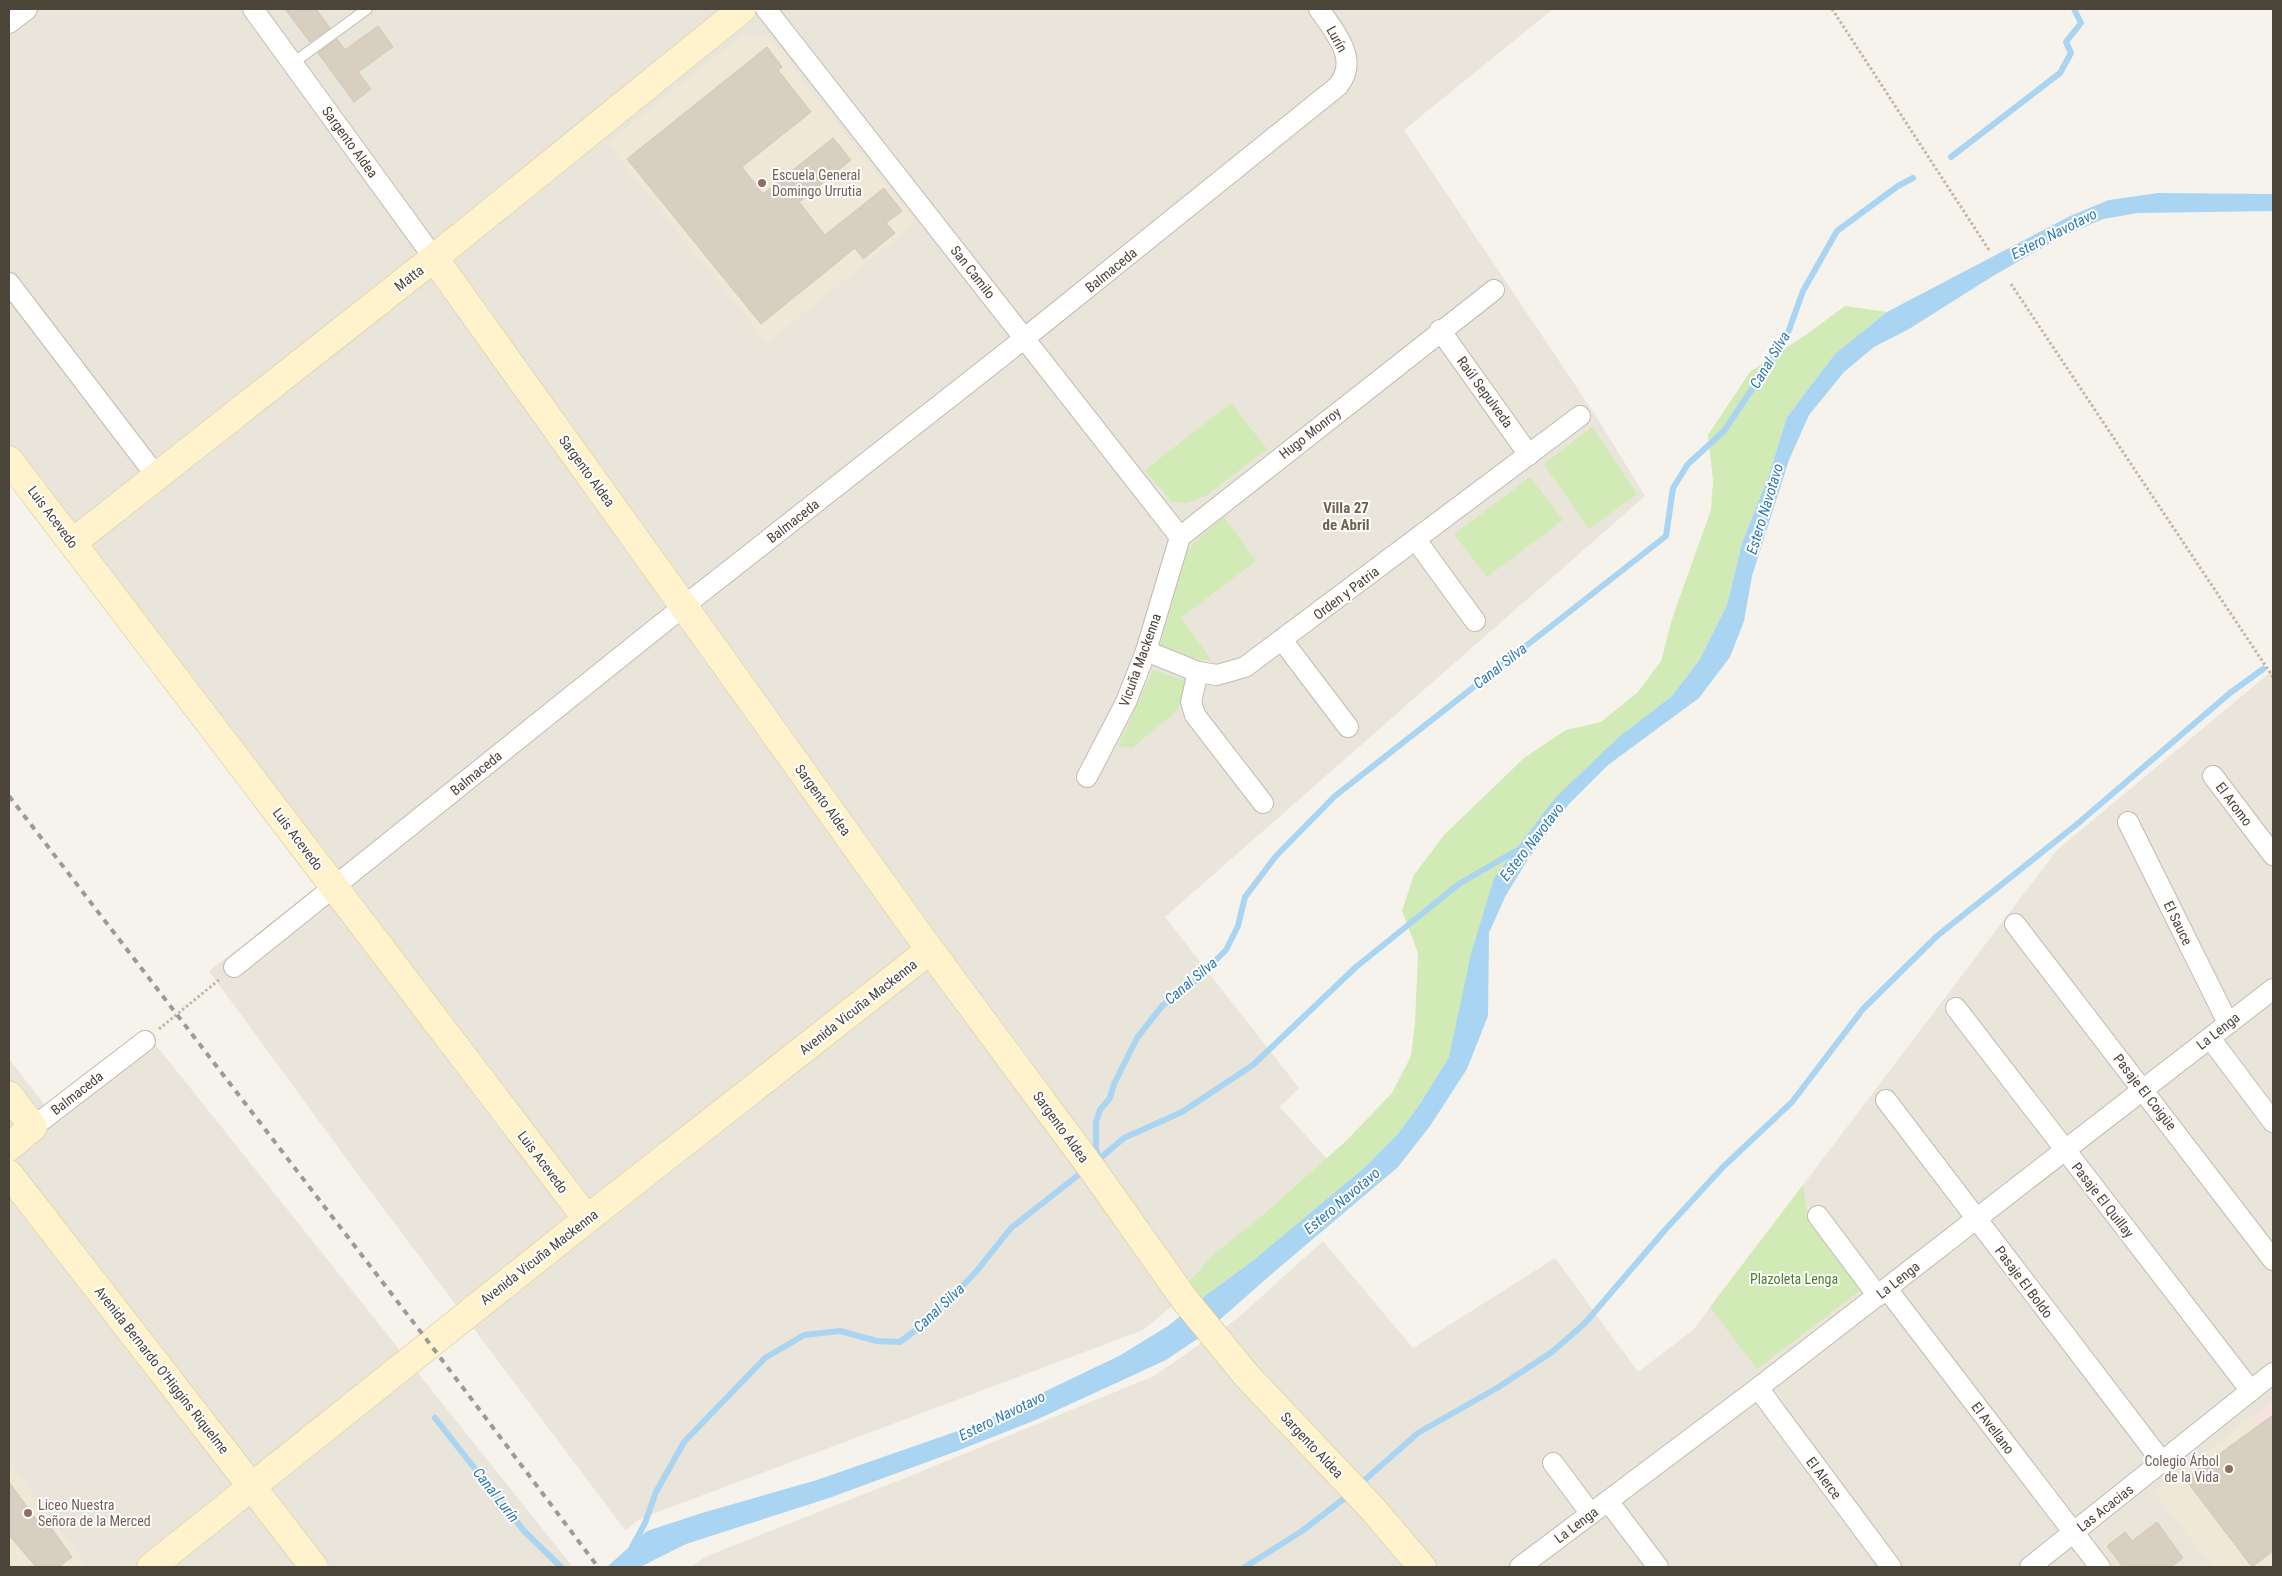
<svg xmlns="http://www.w3.org/2000/svg" width="2282" height="1576" viewBox="0 0 2282 1576" font-family="'Roboto Condensed',sans-serif">
	<rect width="100%" height="100%" fill="#f6f3ec"/>
	<g fill="#eae5da">
		<path d="M9 9H1553L1404 130 1596 416 1645 496 1165 917 1299 1088 1280 1107 1337 1170 1143 1330 642 1518 625 1530 362 1180 209 971 330 878 9 448Z"/>
		<path d="M2273 670V1567H690L707 1556 915 1474 1154 1376 1239 1317 1323 1241 1413 1348 1555 1258 1638 1372 1693 1330 2057 850Z"/>
		<path d="M144 1030 573 1567H9V1059L48 1109Z"/>
	</g>
	<g fill="#efe8d6">
		<path d="M767 35 916 223 767 343 607 143 741 36Z"/>
		<path d="M2251 1417 2273 1446V1567H2213L2154 1493Z"/>
		<path d="M9 1461 88 1567 30 1565 9 1567Z"/>
	</g>
	<path fill="#f6e3e0" d="M2273 1400V1446L2251 1417Z"/>
	<g fill="#d2eab5">
		<path d="M1845 306 1887 312 1835 354 1787 417 1769 475 1742 543 1727 605 1700 659 1672 696 1620 736 1494 878 1449 1057 1420 1104 1397 1135 1364 1168 1255 1259 1196 1302 1187 1284 1214 1254 1262 1216 1346 1141 1392 1093 1411 1056 1415 1023 1418 953 1402 911 1414 875 1444 835 1524 758 1566 730 1601 722 1638 692 1661 661 1672 619 1711 510 1713 481 1708 435 1750 372 1807 334Z"/>
		<path d="M1231 403 1267 449 1207 495 1187 503 1172 502 1145 470Z"/>
		<path d="M1592 427 1637 494 1589 529 1544 464Z"/>
		<path d="M1530 477 1563 520 1487 577 1454 534Z"/>
		<path d="M1224 517 1256 561 1181 618 1212 661 1193 658 1160 645 1187 552 1196 541Z"/>
		<path d="M1153 670 1186 681 1178 710 1132 748 1118 746Z"/>
		<path d="M1803 1185 1807 1214 1865 1287 1757 1369 1710 1307Z"/>
	</g>
	<path fill="#a9d4f2" d="M2158 193 2273 194V211L2138 213 2103 219 2061 237 1993 276 1909 329 1874 347 1844 372 1809 415 1789 460 1752 576 1744 621 1730 657 1699 698 1608 765 1569 804 1528 859 1505 897 1489 933 1488 1016 1467 1069 1430 1126 1398 1167 1274 1272 1200 1337 1166 1360 1038 1419 957 1451 829 1498 686 1544 640 1567H607L647 1531 702 1513 817 1480 975 1425 1119 1356 1168 1326 1206 1295 1255 1259 1364 1168 1397 1135 1420 1104 1449 1057 1471 954 1494 878 1556 797 1620 736 1672 696 1700 659 1727 605 1742 543 1769 475 1787 417 1835 354 1887 312 2070 216 2109 200Z"/>
	<g fill="none" stroke-linecap="round" stroke-linejoin="round">
		<g stroke="#a9d4f2" stroke-width="6">
			<path d="M1951 157 2060 73 2071 53 2066 42 2081 23 2074 9"/>
			<path d="M1099 1159 1096 1148V1122L1100 1110 1110 1098 1114 1084 1137 1038 1162 1006 1195 981 1226 950 1238 926 1245 897 1276 856 1335 796 1666 536 1673 488 1688 464 1724 431 1768 365 1789 330 1803 291 1837 231 1898 186 1913 178"/>
			<path d="M1098 1160 1124 1138 1182 1112 1253 1065 1356 967 1459 884 1521 848"/>
			<path d="M435 1418 524 1531 561 1567"/>
			<path d="M1359 1485 1418 1433 1497 1388 1552 1352 1585 1323 1665 1230 1723 1167 1792 1102 1863 1009 1937 936 2076 825 2230 693 2263 669"/>
			<path d="M632 1547 645 1523 656 1492 684 1442 765 1358 804 1335 840 1331 877 1341 900 1342 929 1320 975 1273 1011 1228 1086 1169"/>
			<path d="M1245 1567 1302 1531 1350 1494"/>
		</g>
	</g>
	<g fill="#d8cfc1" stroke="#d3c7b4">
		<path d="M285 9H316L330 28 310 42Z"/>
		<path d="M378 26 393 47 358 72 371 89 354 102 318 53 337 39 345 50Z"/>
		<path d="M767 47 782 67 778 70 811 112 742 167 763 194 833 138 851 160 799 202 825 235 884 188 902 211 886 223 895 233 863 259 855 248 761 324 627 159Z"/>
		<path d="M2273 1415V1551L2252 1567 2185 1479Z"/>
		<path d="M9 1482 44 1530 50 1526 72 1557 59 1567H36L9 1535Z"/>
		<path d="M2157 1522 2183 1558 2171 1567H2123L2107 1546 2125 1532 2132 1541Z"/>
	</g>
	<g fill="none" stroke-linecap="round" stroke-linejoin="round">
		<g stroke="#c2bbae" stroke-width="12">
			<path id="lane" d="M293 63 367 9"/>
		</g>
		<g stroke="#c2bbae" stroke-width="22">
			<g id="street">
				<path d="M253 9 434 258"/>
				<path d="M766 9 1180 537"/>
				<path d="M9 23 27 9"/>
				<path d="M9 283 157 477"/>
				<path d="M1440 330 1529 455"/>
				<path d="M1180 537 1494 290"/>
				<path d="M1416 540 1475 621"/>
				<path d="M1282 640 1348 727"/>
				<path d="M1146 651 1198 672 1217 675 1245 667 1580 416"/>
				<path d="M1198 672 1191 702 1195 715 1263 803"/>
				<path d="M2213 776 2273 855"/>
				<path d="M1087 777 1126 702 1146 651 1180 537"/>
				<path d="M2128 822 2228 1023"/>
				<path d="M2015 924 2273 1260"/>
				<path d="M234 967 684 606 1025 338 1338 86C1360 59 1335 33 1319 9"/>
				<path d="M1956 1008 2251 1391"/>
				<path d="M2210 1038 2273 1122"/>
				<path d="M1886 1100 2163 1463"/>
				<path d="M33 1127 145 1041"/>
				<path d="M1818 1216 1878 1296"/>
				<path d="M1887 1289 2100 1567"/>
				<path d="M1758 1388 1891 1567"/>
				<path d="M1553 1463 1591 1514"/>
				<path d="M1608 1501 1658 1567"/>
				<path d="M1520 1567 1758 1388 2273 989"/>
				<path d="M2030 1567 2273 1373"/>
			</g>
		</g>
		<g stroke="#d6c79b" stroke-width="29">
			<g id="secondary">
				<path d="M434 258 930 950 1093 1170 1185 1300 1247 1376 1371 1507 1422 1567"/>
				<path d="M9 460 587 1219"/>
				<path d="M72 543 434 258 742 9"/>
				<path d="M9 1095 33 1127 9 1147"/>
				<path d="M9 1174 314 1567"/>
				<path d="M151 1567 587 1219 930 950"/>
			</g>
		</g>
		<g stroke="#c4b79f" stroke-width="3" stroke-dasharray="2.5 2.5" stroke-linecap="butt">
			<path d="M1832 9 1989 250"/>
			<path d="M2011 284 2273 677"/>
			<path d="M159 1029 220 979"/>
		</g>
		<use href="#lane" stroke="#fff" stroke-width="10"/>
		<use href="#street" stroke="#fff" stroke-width="20"/>
		<use href="#secondary" stroke="#fff3cd" stroke-width="28"/>
		<path stroke="#9a9a9a" stroke-width="4" stroke-dasharray="6 6" stroke-linecap="butt" d="M9 796 430 1344 598 1567"/>
	</g>
	<g fill="#8d6e63" stroke="#fff" stroke-width="2">
		<circle cx="762" cy="183" r="5"/>
		<circle cx="2229" cy="1469" r="5"/>
		<circle cx="28" cy="1513" r="5"/>
	</g>
	<g text-anchor="middle" stroke-width="4" stroke-linejoin="round" paint-order="stroke">
		<g font-size="14" fill="#4b4439" stroke="#fff">
			<text transform="translate(1337 39) rotate(61)" y="5">Lurín</text>
			<text transform="translate(350 142) rotate(54)" y="5">Sargento Aldea</text>
			<text transform="translate(1111 270) rotate(-39)" y="5">Balmaceda</text>
			<text transform="translate(973 272) rotate(52)" y="5">San Camilo</text>
			<text transform="translate(409 278) rotate(-38)" y="5">Matta</text>
			<text transform="translate(1485 392) rotate(54)" y="5">Raúl Sepulveda</text>
			<text transform="translate(1310 433) rotate(-38)" y="5">Hugo Monroy</text>
			<text transform="translate(587 471) rotate(54)" y="5">Sargento Aldea</text>
			<text transform="translate(53 517) rotate(53)" y="5">Luis Acevedo</text>
			<text transform="translate(793 521) rotate(-38)" y="5">Balmaceda</text>
			<text transform="translate(1346 593) rotate(-37)" y="5">Orden y Patria</text>
			<text transform="translate(1140 660) rotate(-70)" y="5">Vicuña Mackenna</text>
			<text transform="translate(476 773) rotate(-39)" y="5">Balmaceda</text>
			<text transform="translate(823 800) rotate(54)" y="5">Sargento Aldea</text>
			<text transform="translate(2234 804) rotate(53)" y="5">El Aromo</text>
			<text transform="translate(298 839) rotate(53)" y="5">Luis Acevedo</text>
			<text transform="translate(2178 923) rotate(64)" y="5">El Sauce</text>
			<text transform="translate(858 1007) rotate(-38)" y="5">Avenida Vicuña Mackenna</text>
			<text transform="translate(2218 1031) rotate(-38)" y="5">La Lenga</text>
			<text transform="translate(2145 1092) rotate(52)" y="5">Pasaje El Coigüe</text>
			<text transform="translate(77 1093) rotate(-38)" y="5">Balmaceda</text>
			<text transform="translate(1061 1127) rotate(54)" y="5">Sargento Aldea</text>
			<text transform="translate(543 1162) rotate(53)" y="5">Luis Acevedo</text>
			<text transform="translate(2103 1200) rotate(52)" y="5">Pasaje El Quillay</text>
			<text transform="translate(539 1257) rotate(-38)" y="5">Avenida Vicuña Mackenna</text>
			<text transform="translate(1898 1280) rotate(-38)" y="5">La Lenga</text>
			<text transform="translate(2024 1282) rotate(53)" y="5">Pasaje El Boldo</text>
			<text transform="translate(162 1370) rotate(52)" y="5">Avenida Bernardo O'Higgins Riquelme</text>
			<text transform="translate(1993 1428) rotate(53)" y="5">El Avellano</text>
			<text transform="translate(1312 1445) rotate(47)" y="5">Sargento Aldea</text>
			<text transform="translate(1824 1478) rotate(53)" y="5">El Alerce</text>
			<text transform="translate(2105 1508) rotate(-38)" y="5">Las Acacias</text>
			<text transform="translate(1576 1525) rotate(-37)" y="5">La Lenga</text>
		</g>
		<g font-size="14" fill="#785e54" stroke="#fff" text-anchor="start">
			<text x="772" y="180">Escuela General<tspan x="772" dy="16">Domingo Urrutia</tspan></text>
			<text x="2219" y="1466" text-anchor="end">Colegio Árbol<tspan x="2219" dy="16">de la Vida</tspan></text>
			<text x="38" y="1510">Liceo Nuestra<tspan x="38" dy="16">Señora de la Merced</tspan></text>
		</g>
		<g font-size="14" fill="#4a7f2a" stroke="#fff">
			<text x="1794" y="1284">Plazoleta Lenga</text>
		</g>
		<g font-size="15" font-style="italic" fill="#2e7ab2" stroke="#fff">
			<text transform="translate(2054 234) rotate(-27)" y="5">Estero Navotavo</text>
			<text transform="translate(1770 360) rotate(-59)" y="5">Canal Silva</text>
			<text transform="translate(1765 509) rotate(-73)" y="5">Estero Navotavo</text>
			<text transform="translate(1500 666) rotate(-38)" y="5">Canal Silva</text>
			<text transform="translate(1532 842) rotate(-52)" y="5">Estero Navotavo</text>
			<text transform="translate(1191 981) rotate(-40)" y="5">Canal Silva</text>
			<text transform="translate(1342 1201) rotate(-40)" y="5">Estero Navotavo</text>
			<text transform="translate(939 1308) rotate(-43)" y="5">Canal Silva</text>
			<text transform="translate(1002 1416) rotate(-26)" y="5">Estero Navotavo</text>
			<text transform="translate(496 1495) rotate(52)" y="5">Canal Lurín</text>
		</g>
		<g font-size="15" font-weight="bold" fill="#6e6250" stroke="#fff">
			<text x="1346" y="513">Villa 27<tspan x="1346" dy="17">de Abril</tspan></text>
		</g>
	</g>
	<rect width="2282" height="1576" fill="none" stroke="#4b4439" stroke-width="20"/>
</svg>
